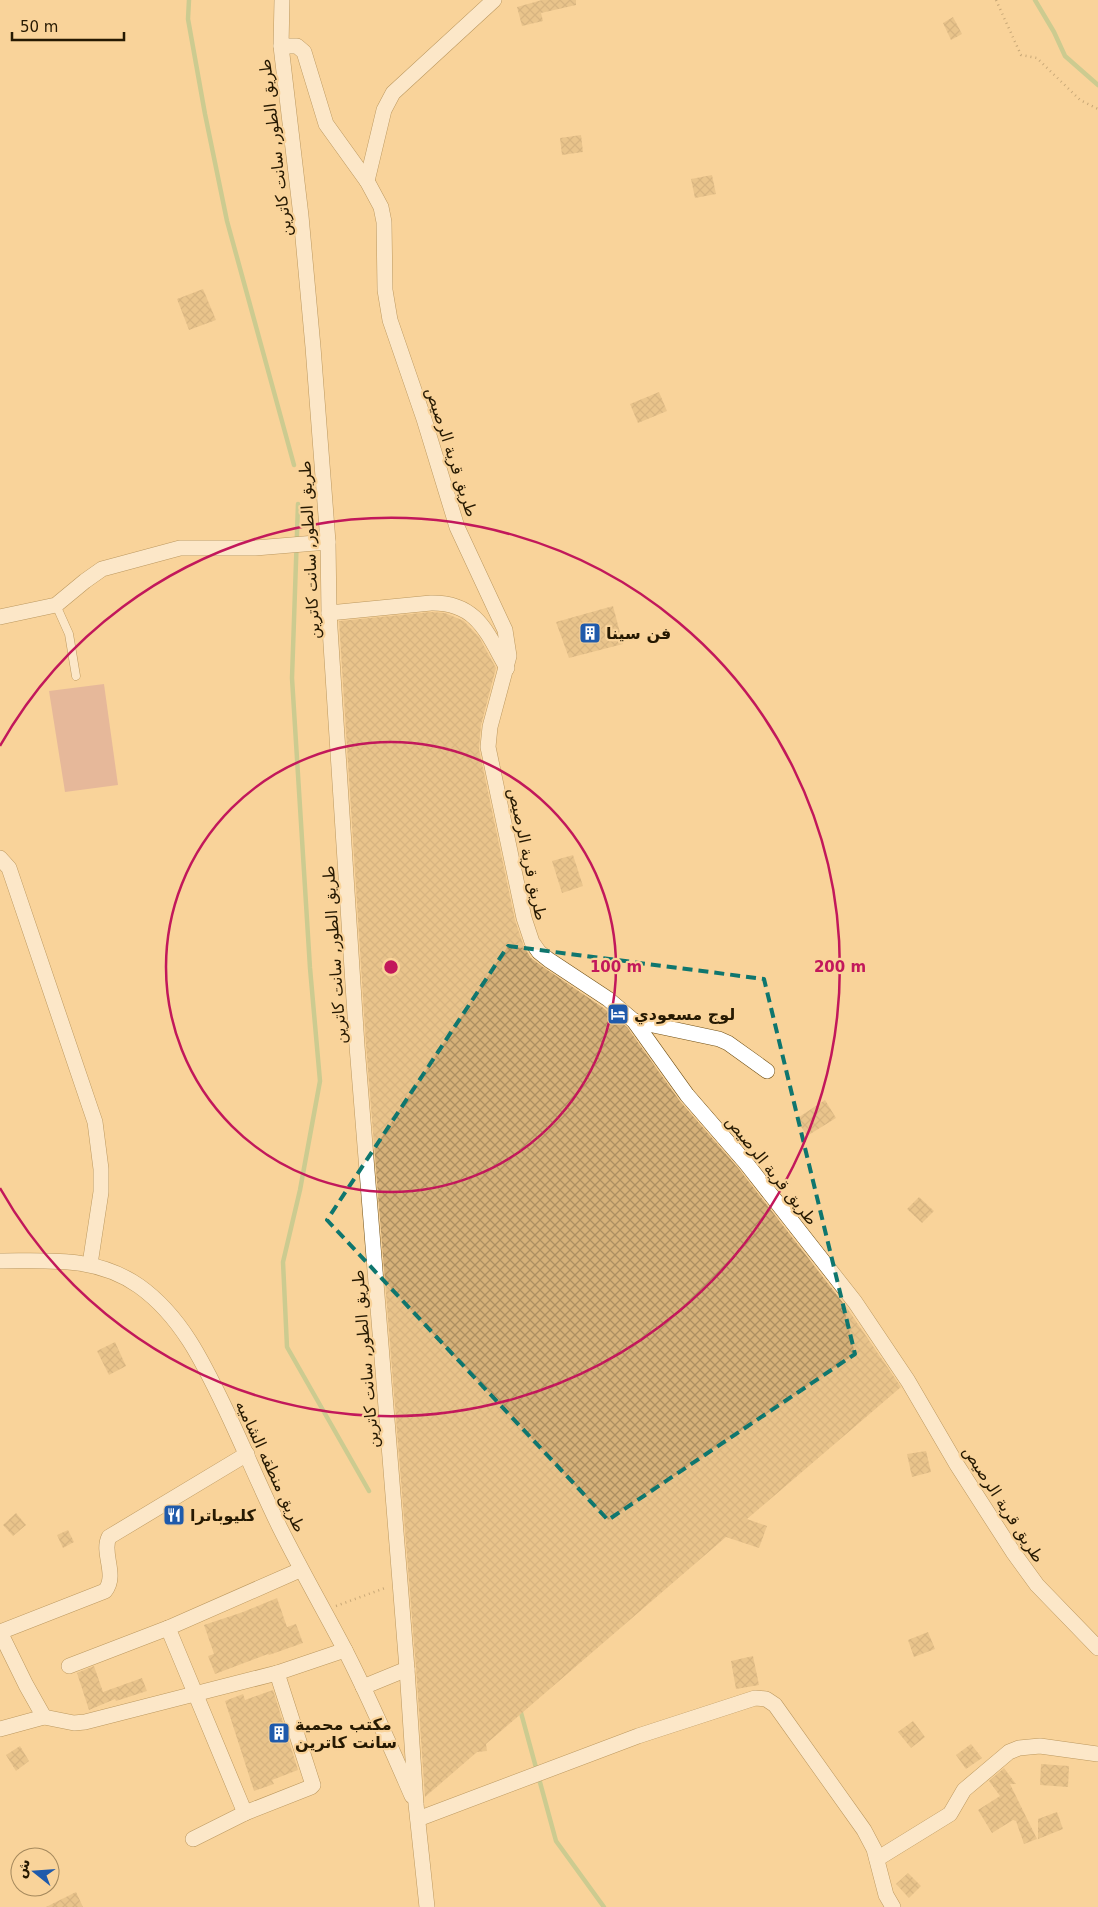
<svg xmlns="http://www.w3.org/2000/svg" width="1098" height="1907" viewBox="0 0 1098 1907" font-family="'DejaVu Sans',Vazirmatn,sans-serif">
	<defs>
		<pattern id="building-cross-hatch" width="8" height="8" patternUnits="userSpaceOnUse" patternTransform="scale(1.25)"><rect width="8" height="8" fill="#d6b179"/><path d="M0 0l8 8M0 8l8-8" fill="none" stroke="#ad8f61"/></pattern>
	</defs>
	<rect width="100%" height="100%" fill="#f9d39a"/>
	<path fill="#ce9899" d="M104 684 118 785 65 792 49 691Z"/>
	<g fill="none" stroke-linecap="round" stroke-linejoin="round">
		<g stroke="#94c284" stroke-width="4.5">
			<path d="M189 0 188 19 205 114 227 221 294 465"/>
			<path d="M1035 0 1054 32 1065 56 1098 85"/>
			<path d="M298 504 292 678 310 968 320 1081 300 1190 283 1262 287 1347 369 1491"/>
			<path d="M520 1709 556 1841 604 1907"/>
		</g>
	</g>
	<g fill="url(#building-cross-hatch)">
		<path d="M542 0H576V5L541 13 543 21 522 26 517 7Z"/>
		<path d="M953 17 962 34 951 40 943 23Z"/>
		<path d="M581 135 583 152 562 155 560 138Z"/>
		<path d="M712 175 716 194 695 198 691 179Z"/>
		<path d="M203 289 216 320 189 330 177 299Z"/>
		<path d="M659 392 667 411 638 423 630 404Z"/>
		<path d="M613 606 623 644 569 658 556 622Z"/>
		<path d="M431 612 445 613 464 621 479 637 496 668 481 725 479 749 515 920 524 947 531 958 543 967 602 1007 627 1027 679 1100 739 1169 847 1308 901 1387 747 1519 767 1526 759 1548 726 1537 486 1744 487 1751 477 1752 425 1797 416 1668 366 1045 339 621Z"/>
		<path d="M573 855 583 886 562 893 552 861Z"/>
		<path d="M825 1100 836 1118 807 1136 796 1119Z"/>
		<path d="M919 1197 934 1211 922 1223 907 1209Z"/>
		<path d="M115 1342 126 1366 109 1375 97 1351Z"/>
		<path d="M926 1451 931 1472 912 1477 907 1454Z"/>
		<path d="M16 1513 26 1525 13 1536 3 1525Z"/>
		<path d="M68 1530 74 1542 63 1548 57 1535Z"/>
		<path d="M277 1598 287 1627 296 1624 303 1643 269 1655 268 1654 215 1674 208 1656 214 1654 204 1625 243 1612Z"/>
		<path d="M928 1632 935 1649 914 1657 908 1640Z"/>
		<path d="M753 1656 759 1685 736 1689 731 1661Z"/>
		<path d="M94 1666 103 1692 142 1678 147 1691 116 1701 115 1699 89 1710 77 1673Z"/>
		<path d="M273 1690 298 1770 272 1780 274 1784 254 1791 225 1701 243 1694 245 1700Z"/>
		<path d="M913 1721 925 1737 911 1748 898 1732Z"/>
		<path d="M971 1744 982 1758 966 1769 956 1755Z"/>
		<path d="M20 1746 29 1761 16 1771 6 1755Z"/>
		<path d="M1041 1764 1069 1766 1068 1787 1040 1785Z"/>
		<path d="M1004 1768 1016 1784H1010L1037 1839 1024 1844 1016 1821 1013 1820 992 1833 978 1810 1000 1796 989 1781Z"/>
		<path d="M1057 1812 1063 1829 1038 1839V1819Z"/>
		<path d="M908 1873 921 1886 909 1898 896 1884Z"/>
		<path d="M76 1892 83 1907H46Z"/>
	</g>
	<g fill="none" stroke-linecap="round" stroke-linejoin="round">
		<g stroke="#715015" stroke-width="9">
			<path id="service" d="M56 605 69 634 76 676"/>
		</g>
		<g stroke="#715015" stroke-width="16">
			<g id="minor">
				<path d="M282 0 281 46 301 216 313 347 328 542 329 613 357 1046 407 1669 416 1804 427 1907"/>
				<path d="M281 46H297L304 52 326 124 367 181 381 207 384 222 385 290 390 320 424 419 457 527 505 630 509 656 490 727 488 747 524 918 532 942 539 952 549 960 608 999 634 1021 687 1095 746 1163 855 1302 908 1381 957 1465 1013 1552 1037 1585 1098 1648"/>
				<path d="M367 181 384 110 393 93 494 0"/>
				<path d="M329 613 431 603C477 602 487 633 507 668"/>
				<path d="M0 617 56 605 85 581 102 569 180 548H255L328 542"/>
				<path d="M0 858 9 868 95 1122 101 1169V1192L90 1264"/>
				<path d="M634 1021 719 1039 728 1043 767 1071"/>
				<path d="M0 1261C49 1261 96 1256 139 1286 181 1316 203 1362 225 1408 244 1448 261 1489 280 1528 301 1570 324 1610 346 1652 370 1699 391 1748 412 1796"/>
				<path d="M0 1632 105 1591C118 1575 101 1553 109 1537L247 1454"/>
				<path d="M0 1632 26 1685 44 1717"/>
				<path d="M69 1666 168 1628"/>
				<path d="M363 1687 407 1669"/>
				<path d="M0 1729 44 1717 74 1723 85 1722 277 1673 345 1650"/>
				<path d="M245 1813 168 1628 300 1570"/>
				<path d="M418 1819 638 1736 755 1698 766 1699 775 1705 864 1830 874 1849 886 1895 893 1907"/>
				<path d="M193 1839 245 1813 311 1787 313 1785 277 1673"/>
				<path d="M877 1859 950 1814 964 1790 1009 1752 1019 1748 1040 1746 1098 1754"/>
			</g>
		</g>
		<g stroke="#8d744c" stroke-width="2.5" stroke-dasharray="1 4" stroke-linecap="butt">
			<path d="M996 0 1021 55 1037 58 1080 100 1098 109"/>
			<path d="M336 1606 385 1588"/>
		</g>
		<use href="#service" stroke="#fff" stroke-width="8"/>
		<use href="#minor" stroke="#fff" stroke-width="15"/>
	</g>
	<path d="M0 0H1098V1907H0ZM508 946 764 979 855 1354 608 1520 327 1220Z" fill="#f9d39a" fill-opacity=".55" fill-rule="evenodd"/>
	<path fill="none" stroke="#0f766e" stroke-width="4" stroke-dasharray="10 6" stroke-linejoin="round" d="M508 946 764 979 855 1354 608 1520 327 1220Z"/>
	<g fill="none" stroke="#c2185b" stroke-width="2.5">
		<circle cx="391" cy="967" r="225"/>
		<path d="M0 746A449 449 0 1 1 0 1188"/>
	</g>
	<defs>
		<g id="building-square" transform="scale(1.125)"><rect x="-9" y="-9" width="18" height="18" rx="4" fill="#1f5aab" stroke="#f9d39a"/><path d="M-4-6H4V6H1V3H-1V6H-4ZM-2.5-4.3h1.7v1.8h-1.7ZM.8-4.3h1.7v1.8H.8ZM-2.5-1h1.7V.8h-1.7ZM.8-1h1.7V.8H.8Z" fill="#fff"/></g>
		<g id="hotel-square" transform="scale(1.125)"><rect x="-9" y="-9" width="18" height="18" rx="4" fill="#1f5aab" stroke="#f9d39a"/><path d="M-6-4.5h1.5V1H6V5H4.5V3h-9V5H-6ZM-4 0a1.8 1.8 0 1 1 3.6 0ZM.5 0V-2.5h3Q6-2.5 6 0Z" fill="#fff"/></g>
		<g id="restaurant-square" transform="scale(1.125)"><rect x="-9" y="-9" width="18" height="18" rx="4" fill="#1f5aab" stroke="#f9d39a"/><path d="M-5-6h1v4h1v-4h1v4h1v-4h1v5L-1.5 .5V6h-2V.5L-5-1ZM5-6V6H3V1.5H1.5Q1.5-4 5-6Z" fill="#fff"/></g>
	</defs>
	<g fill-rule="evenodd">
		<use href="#building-square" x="590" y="633"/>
		<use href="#hotel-square" x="618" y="1014"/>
		<use href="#restaurant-square" x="174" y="1515"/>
		<use href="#building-square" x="279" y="1733"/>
	</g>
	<g text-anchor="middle" stroke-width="4.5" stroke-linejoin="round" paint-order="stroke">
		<g font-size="16" fill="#261902" stroke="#f9d39a">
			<text transform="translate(275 148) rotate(-97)" y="6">طريق الطور, سانت كاترين</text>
			<text transform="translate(452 452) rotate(72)" y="6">طريق قرية الرصيص</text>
			<text transform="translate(309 550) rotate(-93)" y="6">طريق الطور, سانت كاترين</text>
			<text transform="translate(528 854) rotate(78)" y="6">طريق قرية الرصيص</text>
			<text transform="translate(334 955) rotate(-94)" y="6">طريق الطور, سانت كاترين</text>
			<text transform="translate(772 1170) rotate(51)" y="6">طريق قرية الرصيص</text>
			<text transform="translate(365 1359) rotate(-95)" y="6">طريق الطور, سانت كاترين</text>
			<text transform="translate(271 1466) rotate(65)" y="6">طريق منطقه الشاميه</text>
			<text transform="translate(1004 1504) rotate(57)" y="6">طريق قرية الرصيص</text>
		</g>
		<g font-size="16" font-weight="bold" fill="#261902" stroke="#f9d39a" text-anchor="start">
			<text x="606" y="639">فن سينا</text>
			<text x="634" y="1020">لوج مسعودي</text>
			<text x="190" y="1521">كليوباترا</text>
			<text x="295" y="1730">مكتب محمية<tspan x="295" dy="18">سانت كاترين</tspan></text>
		</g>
	</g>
	<circle cx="391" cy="967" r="8" fill="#c2185b" stroke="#f9d39a" stroke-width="2.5"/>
	<g font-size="15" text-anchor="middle" font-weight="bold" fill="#c2185b" stroke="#f9d39a" stroke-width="4.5" stroke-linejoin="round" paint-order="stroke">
		<text x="616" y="972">100 m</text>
		<text x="840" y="972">200 m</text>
	</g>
	<g transform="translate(35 1872) rotate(287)"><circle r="24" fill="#f9d39a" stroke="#a5895d"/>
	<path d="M0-4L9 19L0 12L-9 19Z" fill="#1f5aab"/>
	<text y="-8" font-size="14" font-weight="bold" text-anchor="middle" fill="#261902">ش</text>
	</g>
	<path d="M12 32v8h112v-8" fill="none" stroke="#261902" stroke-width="2.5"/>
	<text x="20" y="32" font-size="15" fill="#261902" stroke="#f9d39a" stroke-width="4" paint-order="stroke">50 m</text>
</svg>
